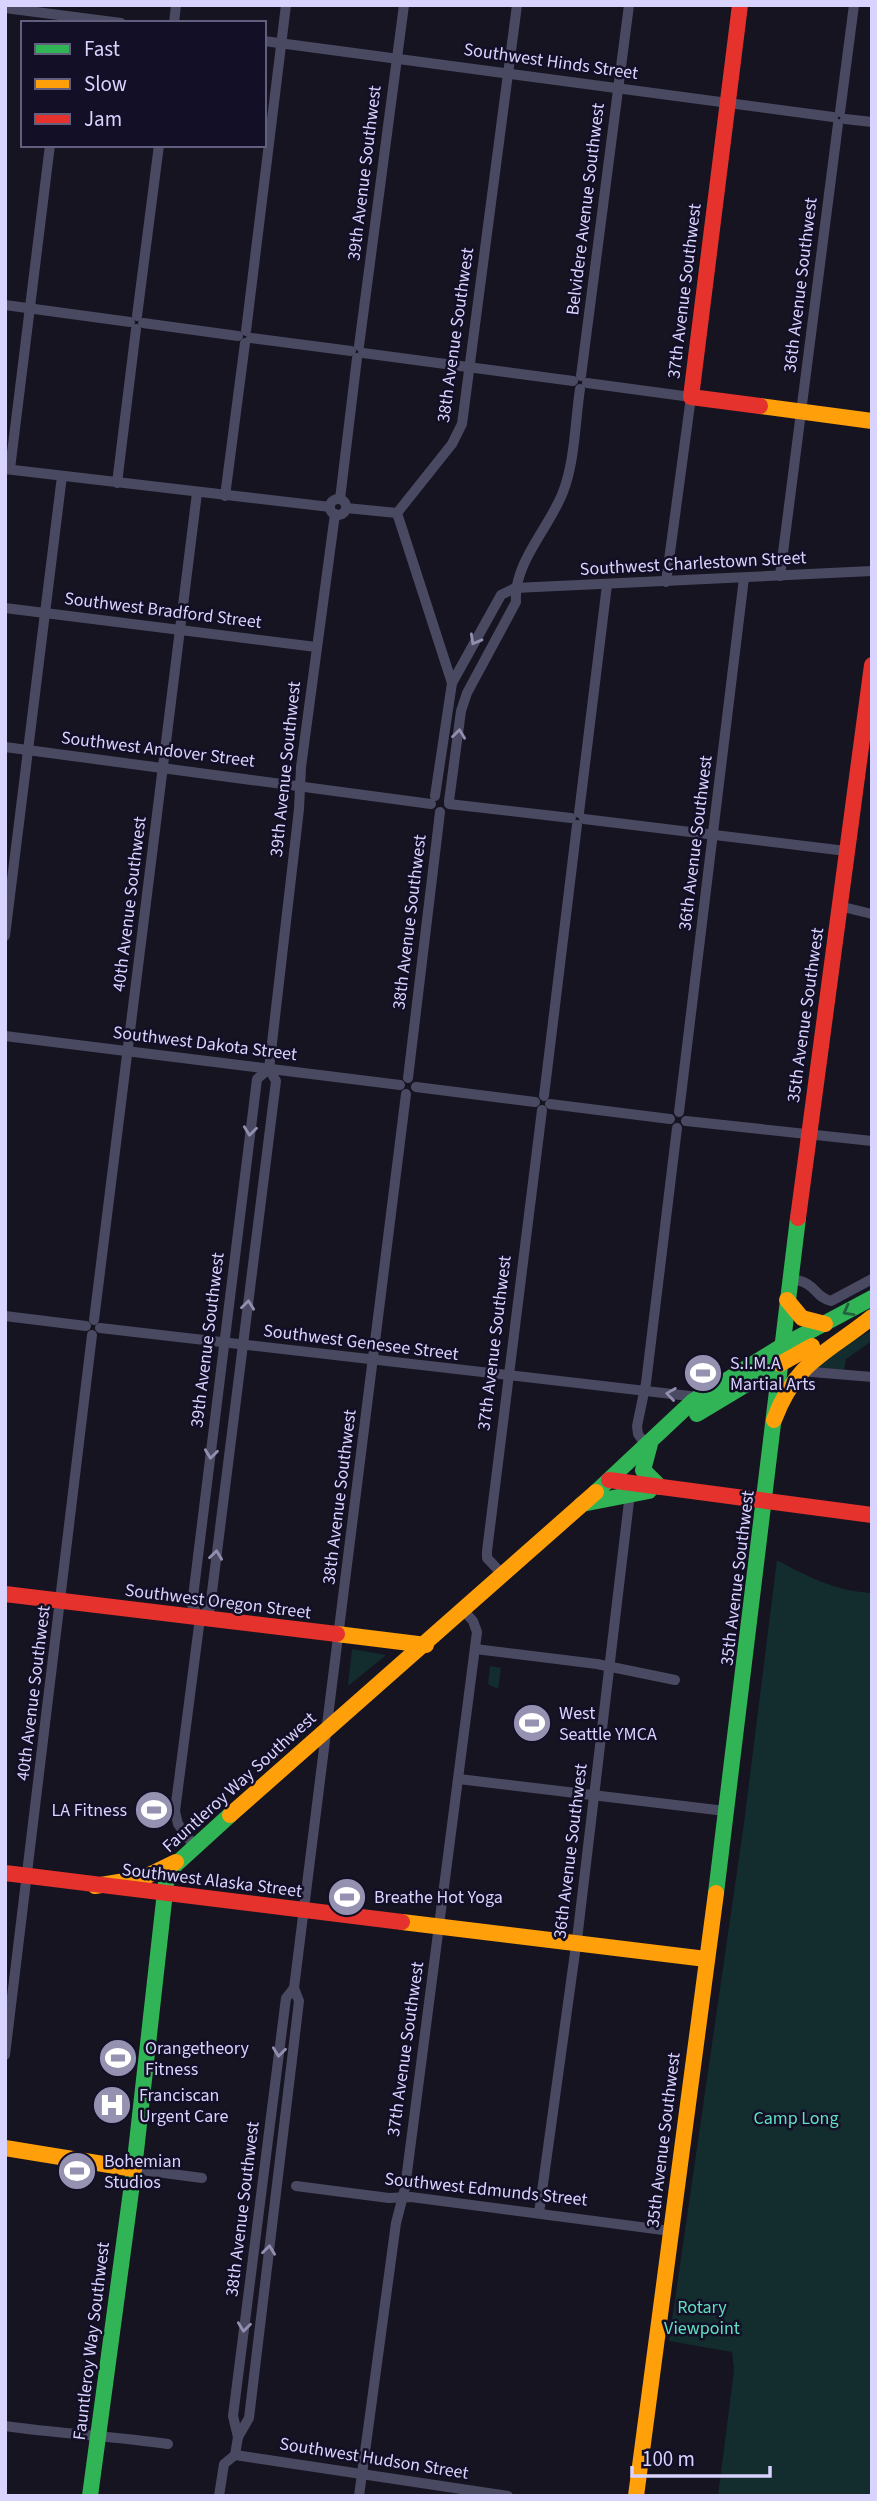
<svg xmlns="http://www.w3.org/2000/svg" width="877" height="2501" viewBox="0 0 877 2501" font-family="'Source Sans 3',sans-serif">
	<rect width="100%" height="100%" fill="#161421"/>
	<g fill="#132c2d">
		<path d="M872 1330V1341L846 1359 844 1371 809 1367Z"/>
		<path d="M777 1560C808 1577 836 1591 872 1593V2496H718L734 2370 732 2352 669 2341 744 1823Z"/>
		<path d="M352 1649 386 1655 348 1686Z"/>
		<path d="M490 1666 501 1668 498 1689 488 1684Z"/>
	</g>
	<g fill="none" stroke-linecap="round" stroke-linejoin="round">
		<g stroke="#4a4962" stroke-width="10">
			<path d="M5 8 121 23"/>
			<path d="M174 23 176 5"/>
			<path d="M264 41 833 117"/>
			<path d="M840 112 854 5"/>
			<path d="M845 119 872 122"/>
			<path d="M5 305 130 322"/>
			<path d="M137 316 159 145"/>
			<path d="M143 323 238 336"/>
			<path d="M246 331 286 5"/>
			<path d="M251 338 351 351"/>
			<path d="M359 346 404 5"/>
			<path d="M363 353 573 381"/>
			<path d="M581 376 629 5"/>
			<path d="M587 383 691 397 666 582"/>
			<path d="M5 469 330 507"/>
			<path d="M10 469 50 145"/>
			<path d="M117 483 136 329"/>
			<path d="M225 496 245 343"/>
			<circle cx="338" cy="507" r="8"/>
			<path d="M340 499 357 358"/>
			<path d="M346 508 397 513"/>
			<path d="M780 576 838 124"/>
			<path d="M5 608 316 647"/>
			<path d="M452 683 397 513 452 444 462 424 517 5"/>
			<path d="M5 747 431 804"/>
			<path d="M435 796 452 683 501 595 515 588 872 571"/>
			<path d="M449 801 461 711 467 693 516 602C513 563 550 527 563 492 575 461 575 422 580 389"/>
			<path d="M449 804 571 818"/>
			<path d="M579 813 607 585"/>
			<path d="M584 819 846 851"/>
			<path d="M839 906 872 914"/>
			<path d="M5 936 62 476"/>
			<path d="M5 1036 400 1085"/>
			<path d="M408 1078 440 812"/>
			<path d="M416 1087 535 1102"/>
			<path d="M544 1096 577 825"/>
			<path d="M550 1104 670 1119"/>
			<path d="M679 1112 744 578"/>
			<path d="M686 1121 872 1141"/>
			<path d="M790 1279C818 1282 812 1296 831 1301L872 1279"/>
			<path d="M5 1316 86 1326"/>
			<path d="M94 1320 197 493"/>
			<path d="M100 1328 698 1397"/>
			<path d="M800 1371 872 1377"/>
			<path d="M647 1447 638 1434 637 1426 646 1383 677 1128"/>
			<path d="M502 1574 487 1558V1551L542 1110"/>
			<path d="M200 1618 210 1608 276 1081 269 1069 299 809 301 767 335 514"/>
			<path d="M475 1649 597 1664 675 1680"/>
			<path d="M459 1779 725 1811"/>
			<path d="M194 1846 178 1824 175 1811 200 1618 192 1605 257 1079 269 1069"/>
			<path d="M5 2055 92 1335"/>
			<path d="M134 2169 202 2178"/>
			<path d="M296 2186 389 2198 411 2197 671 2231"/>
			<path d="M539 2213 578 1931 630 1493"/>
			<path d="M5 2426C60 2434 114 2436 168 2444"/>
			<path d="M238 2437 233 2416 286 1998 294 1988"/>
			<path d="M235 2455 508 2496"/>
			<path d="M219 2496 224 2464 235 2455 238 2437 249 2418 299 2001 294 1988 406 1094"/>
			<path d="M359 2496 396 2223 405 2188 477 1632 473 1621 463 1610"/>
		</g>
		<g stroke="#30b455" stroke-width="16">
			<path d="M784 1345 872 1298"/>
			<path d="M697 1414 780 1364"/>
			<path d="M650 1444 643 1470 660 1487"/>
			<path d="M596 1492 693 1401 782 1346"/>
			<path d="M582 1504 649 1491"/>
			<path d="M716 1893 798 1218"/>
			<path d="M90 2496 134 2169 166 1883 174 1866 230 1815"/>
		</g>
		<g stroke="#ff9f0a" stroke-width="16">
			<path d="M760 406 872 421"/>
			<path d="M787 1300 802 1318 825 1324"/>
			<path d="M780 1364 812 1346"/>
			<path d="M774 1420C796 1361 826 1354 872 1317"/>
			<path d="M337 1634 426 1645"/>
			<path d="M230 1815 596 1492"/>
			<path d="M95 1886 143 1878 176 1862"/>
			<path d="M402 1922 706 1959"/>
			<path d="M5 2148 134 2169"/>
			<path d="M636 2496 716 1893"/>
		</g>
		<g stroke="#e5322d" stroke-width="16">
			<path d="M740 5 691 397 760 406"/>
			<path d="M798 1218 872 665"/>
			<path d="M609 1480 872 1515"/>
			<path d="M5 1594 337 1634"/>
			<path d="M5 1873 402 1922"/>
		</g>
	</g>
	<defs><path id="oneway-chevron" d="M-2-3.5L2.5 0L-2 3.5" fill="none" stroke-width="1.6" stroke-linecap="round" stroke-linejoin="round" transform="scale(1.75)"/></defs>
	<g stroke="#928eb0">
		<use href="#oneway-chevron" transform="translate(475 640) rotate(119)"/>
		<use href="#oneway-chevron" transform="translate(459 734) rotate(-83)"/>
		<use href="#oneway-chevron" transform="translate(250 1131) rotate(97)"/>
		<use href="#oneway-chevron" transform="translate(248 1305) rotate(-83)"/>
		<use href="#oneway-chevron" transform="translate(671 1394) rotate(-172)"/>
		<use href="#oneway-chevron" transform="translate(211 1454) rotate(97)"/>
		<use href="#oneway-chevron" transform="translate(216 1555) rotate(-83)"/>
		<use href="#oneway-chevron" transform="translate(279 2052) rotate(97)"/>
		<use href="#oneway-chevron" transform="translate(269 2250) rotate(-83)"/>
		<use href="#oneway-chevron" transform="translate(244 2327) rotate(97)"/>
	</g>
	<use stroke="#22623e" href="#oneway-chevron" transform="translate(848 1311) rotate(151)"/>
	<defs>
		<g id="stadium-disc" transform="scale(2.0125)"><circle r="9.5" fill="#9591b1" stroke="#130f26"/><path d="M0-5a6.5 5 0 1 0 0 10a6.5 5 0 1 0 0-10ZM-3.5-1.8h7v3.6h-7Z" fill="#fff"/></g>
		<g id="hospital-disc" transform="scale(2.0125)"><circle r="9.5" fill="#9591b1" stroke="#130f26"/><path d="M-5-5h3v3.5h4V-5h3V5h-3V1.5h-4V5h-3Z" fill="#fff"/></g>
	</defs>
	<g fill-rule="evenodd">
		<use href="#stadium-disc" x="703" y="1373"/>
		<use href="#stadium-disc" x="532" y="1723"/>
		<use href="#stadium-disc" x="154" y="1810"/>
		<use href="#stadium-disc" x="347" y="1897"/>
		<use href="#stadium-disc" x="118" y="2058"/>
		<use href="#hospital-disc" x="112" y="2105"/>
		<use href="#stadium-disc" x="77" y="2171"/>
	</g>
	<g text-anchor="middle" stroke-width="5" stroke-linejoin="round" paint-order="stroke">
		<g font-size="18" fill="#d9d4ff" stroke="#130f26">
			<text transform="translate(551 61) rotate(8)" y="6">Southwest Hinds Street</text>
			<text transform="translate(364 173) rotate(-83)" y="6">39th Avenue Southwest</text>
			<text transform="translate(585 209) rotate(-83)" y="6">Belvidere Avenue Southwest</text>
			<text transform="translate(800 285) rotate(-83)" y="6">36th Avenue Southwest</text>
			<text transform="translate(684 291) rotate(-83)" y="6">37th Avenue Southwest</text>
			<text transform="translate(455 335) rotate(-82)" y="6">38th Avenue Southwest</text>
			<text transform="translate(693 563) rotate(-3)" y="6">Southwest Charlestown Street</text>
			<text transform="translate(163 610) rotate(7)" y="6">Southwest Bradford Street</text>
			<text transform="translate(158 749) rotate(7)" y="6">Southwest Andover Street</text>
			<text transform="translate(285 769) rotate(-84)" y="6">39th Avenue Southwest</text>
			<text transform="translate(695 843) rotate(-83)" y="6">36th Avenue Southwest</text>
			<text transform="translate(129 904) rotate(-83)" y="6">40th Avenue Southwest</text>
			<text transform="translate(409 922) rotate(-83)" y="6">38th Avenue Southwest</text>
			<text transform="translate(805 1015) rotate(-82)" y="6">35th Avenue Southwest</text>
			<text transform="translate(205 1043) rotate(7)" y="6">Southwest Dakota Street</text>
			<text transform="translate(207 1340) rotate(-83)" y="6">39th Avenue Southwest</text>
			<text transform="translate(361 1342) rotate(7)" y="6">Southwest Genesee Street</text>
			<text transform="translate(494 1343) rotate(-83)" y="6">37th Avenue Southwest</text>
			<text transform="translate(339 1497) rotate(-83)" y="6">38th Avenue Southwest</text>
			<text transform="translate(737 1578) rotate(-83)" y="6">35th Avenue Southwest</text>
			<text transform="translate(218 1601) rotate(7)" y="6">Southwest Oregon Street</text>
			<text transform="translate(33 1693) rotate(-83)" y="6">40th Avenue Southwest</text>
			<text transform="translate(239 1782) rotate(-42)" y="6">Fauntleroy Way Southwest</text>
			<text transform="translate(570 1851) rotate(-83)" y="6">36th Avenue Southwest</text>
			<text transform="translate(212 1880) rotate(7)" y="6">Southwest Alaska Street</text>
			<text transform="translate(405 2049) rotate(-82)" y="6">37th Avenue Southwest</text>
			<text transform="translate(663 2140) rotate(-83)" y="6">35th Avenue Southwest</text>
			<text transform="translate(486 2189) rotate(6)" y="6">Southwest Edmunds Street</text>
			<text transform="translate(242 2209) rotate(-83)" y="6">38th Avenue Southwest</text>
			<text transform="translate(91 2341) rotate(-83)" y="6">Fauntleroy Way Southwest</text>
			<text transform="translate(374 2458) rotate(9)" y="6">Southwest Hudson Street</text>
		</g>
		<g font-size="18" fill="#d9d4ff" stroke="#130f26" text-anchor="start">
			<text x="730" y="1369">S.I.M.A<tspan x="730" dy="21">Martial Arts</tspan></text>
			<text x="559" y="1719">West<tspan x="559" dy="21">Seattle YMCA</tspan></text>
			<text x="127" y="1816" text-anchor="end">LA Fitness</text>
			<text x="374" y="1903">Breathe Hot Yoga</text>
			<text x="145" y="2054">Orangetheory<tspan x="145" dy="21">Fitness</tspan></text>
			<text x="139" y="2101">Franciscan<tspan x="139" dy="21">Urgent Care</tspan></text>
			<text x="104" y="2167">Bohemian<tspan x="104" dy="21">Studios</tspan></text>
		</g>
		<g font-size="18" fill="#5fe0c0" stroke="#130f26">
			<text x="796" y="2124">Camp Long</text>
			<text x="702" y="2313">Rotary<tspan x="702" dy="21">Viewpoint</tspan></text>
		</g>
	</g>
	<rect width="877" height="2501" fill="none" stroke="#d9d4ff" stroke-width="14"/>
	<rect x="21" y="21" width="245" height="126" fill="#130f26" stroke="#625e7d" stroke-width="2"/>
	<rect x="35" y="44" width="35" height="10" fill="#30b455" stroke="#625e7d" stroke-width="2"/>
	<text x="84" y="56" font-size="21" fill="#d9d4ff">Fast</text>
	<rect x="35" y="79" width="35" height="10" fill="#ff9f0a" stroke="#625e7d" stroke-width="2"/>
	<text x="84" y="91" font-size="21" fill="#d9d4ff">Slow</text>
	<rect x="35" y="114" width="35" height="10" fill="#e5322d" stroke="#625e7d" stroke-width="2"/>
	<text x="84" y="126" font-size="21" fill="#d9d4ff">Jam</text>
	<path d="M632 2466v10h138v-10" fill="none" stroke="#d9d4ff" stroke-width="3.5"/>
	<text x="642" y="2466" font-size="21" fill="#d9d4ff" stroke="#130f26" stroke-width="5" paint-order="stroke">100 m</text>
</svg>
